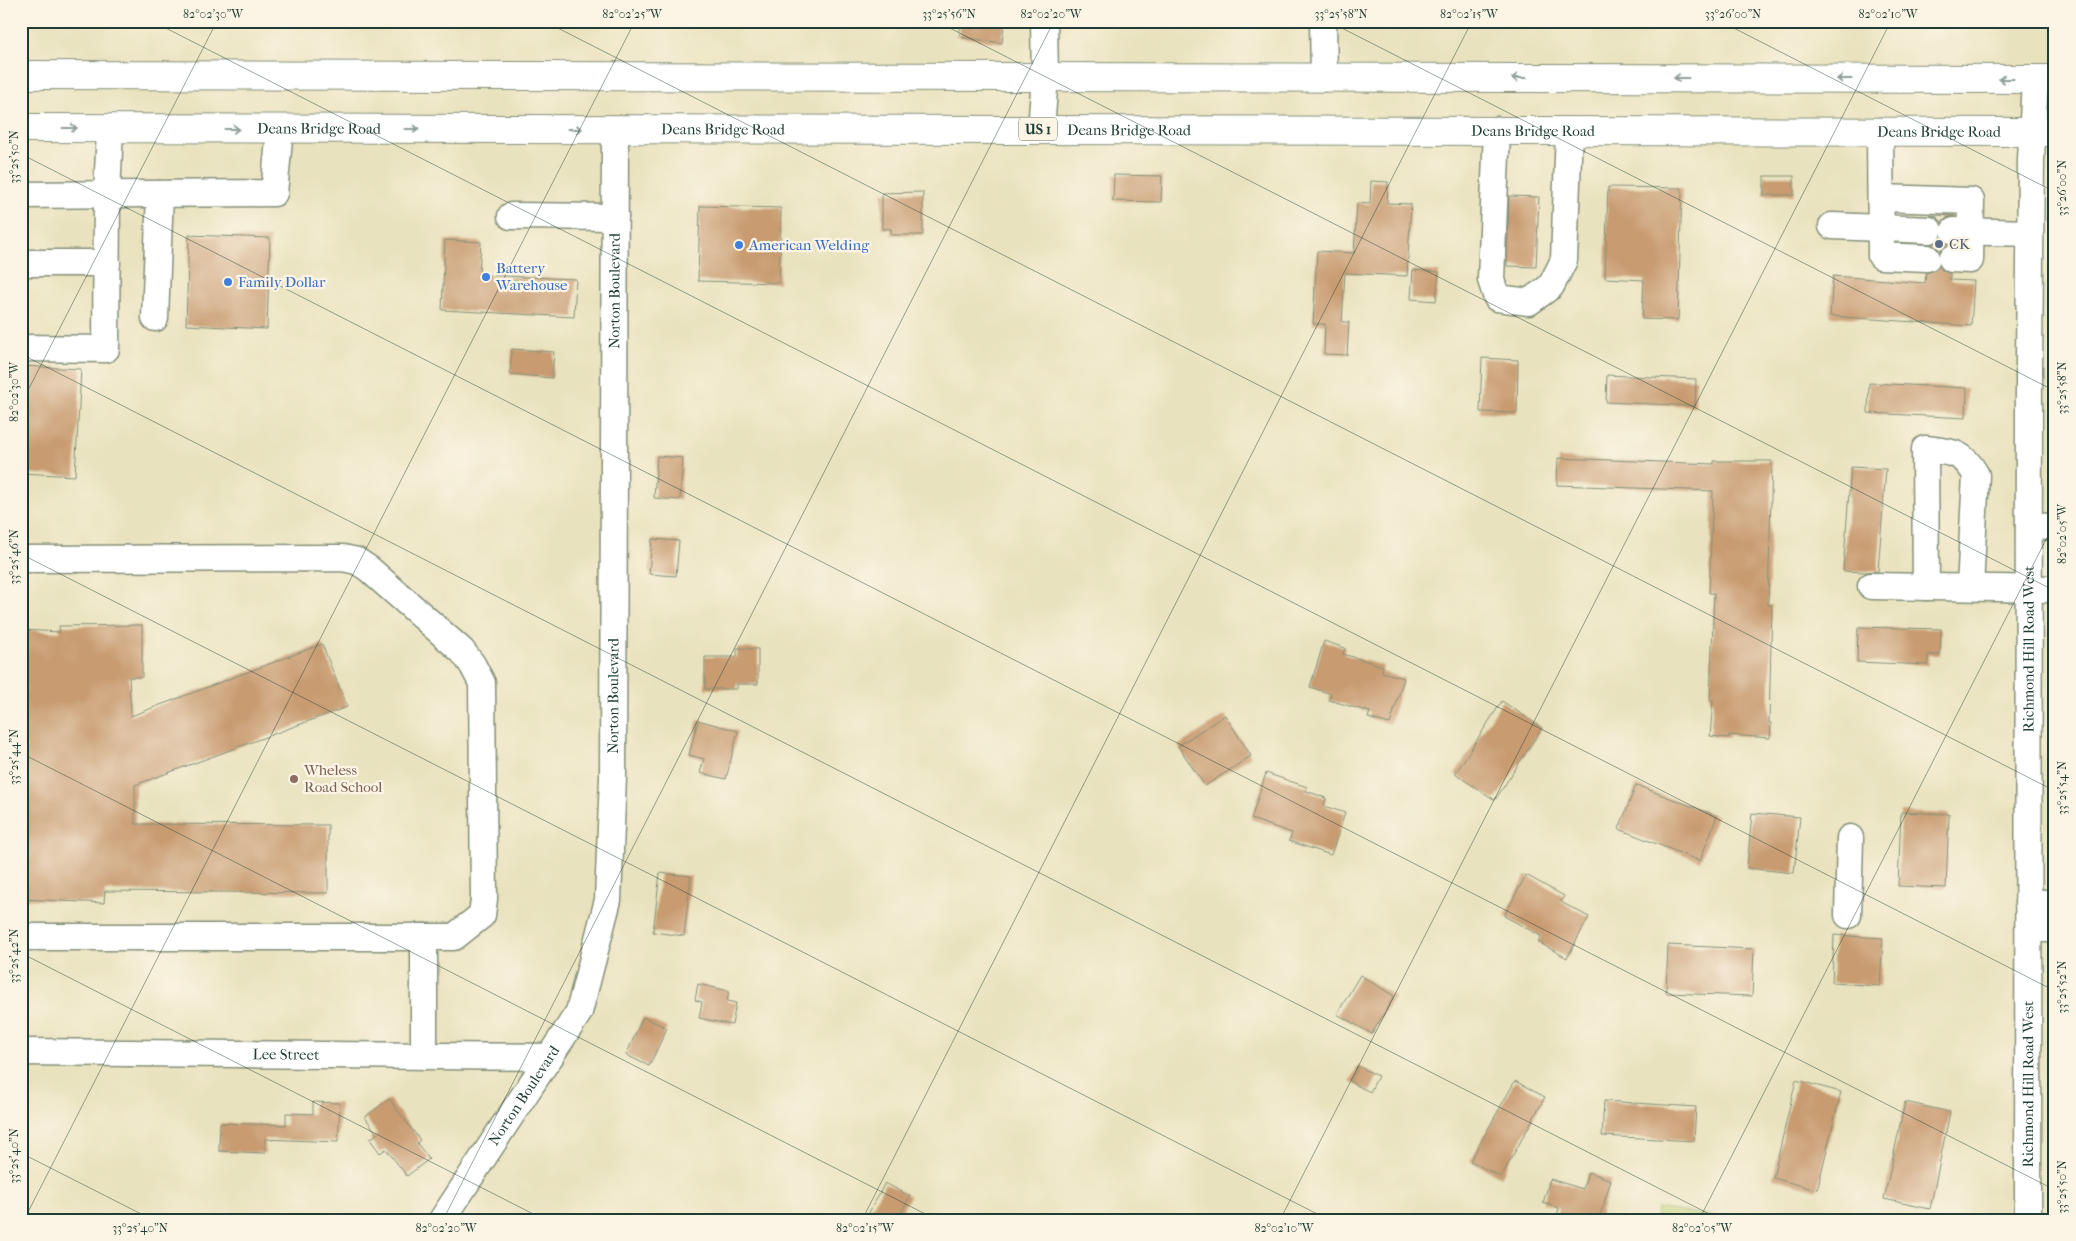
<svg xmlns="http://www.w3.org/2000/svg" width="2076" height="1241" viewBox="0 0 2076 1241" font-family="'IM FELL French Canon',serif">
	<rect width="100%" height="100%" fill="#fcf5e5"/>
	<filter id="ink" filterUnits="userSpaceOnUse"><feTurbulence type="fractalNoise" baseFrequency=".02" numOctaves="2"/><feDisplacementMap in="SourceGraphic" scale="10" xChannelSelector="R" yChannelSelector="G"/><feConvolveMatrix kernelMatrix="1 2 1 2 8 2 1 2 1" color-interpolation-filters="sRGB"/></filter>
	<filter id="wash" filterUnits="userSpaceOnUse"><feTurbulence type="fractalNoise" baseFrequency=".0096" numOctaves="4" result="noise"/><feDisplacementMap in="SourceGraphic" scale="20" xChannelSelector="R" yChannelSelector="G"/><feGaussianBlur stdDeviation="1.12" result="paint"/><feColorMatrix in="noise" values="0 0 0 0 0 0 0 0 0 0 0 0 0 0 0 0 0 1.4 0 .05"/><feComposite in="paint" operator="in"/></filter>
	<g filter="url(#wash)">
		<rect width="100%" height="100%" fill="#e9e2be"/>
		<path fill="#bbcd70" stroke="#6d8552" d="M1657 1208 1726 1218V1220H1655Z"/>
		<g id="blocks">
			<g fill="#c89b71">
				<path d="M961 21H986L1004 24 1002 43 959 37Z"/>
				<path d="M1114 175 1162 176 1161 202 1113 201Z"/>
				<rect x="1764" y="176" width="30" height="19"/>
				<path d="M1371 181 1388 182 1387 203 1411 204 1407 276 1345 273 1342 322H1349L1347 355 1324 354 1325 324H1313L1317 251 1354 253 1357 203 1370 204Z"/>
				<path d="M1608 187 1682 188 1678 320 1642 319 1644 280 1605 278Z"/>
				<path d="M923 192V235H891V229H882V193Z"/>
				<path d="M1509 196 1539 197 1536 267 1507 266Z"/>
				<path d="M700 206 781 208 779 283 698 281Z"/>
				<path d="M1930 215 1955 216 1947 218 1942 222 1937 217Z"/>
				<path d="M189 235 270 238 267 329 186 325Z"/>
				<path d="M1941 239 1949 245 1940 250 1932 244Z"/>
				<path d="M445 240 481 242 479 275 576 279 574 317 442 310Z"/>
				<path d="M1939 267 1943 271 1950 274V280L1974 281 1971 326 1830 316 1833 276 1925 283 1926 273 1933 271Z"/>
				<path d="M1413 270 1439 272 1436 301 1411 299Z"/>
				<path d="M512 349 554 352 552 378 510 374Z"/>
				<path d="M1482 358 1518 360 1517 413 1480 412Z"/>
				<path d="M21 366 81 369 75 476 21 473Z"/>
				<path d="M1607 375 1696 379 1695 406 1606 402Z"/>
				<path d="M1869 383 1967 388 1966 418 1868 413Z"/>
				<path d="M657 456 683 458 680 500 654 498Z"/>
				<path d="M1558 458 1714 464V461H1772L1768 605H1772L1769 723H1771L1770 738 1729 735V738L1710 736 1713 701H1710L1714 593H1709L1713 491 1557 485Z"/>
				<path d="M1851 467 1886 469 1878 571 1865 572 1843 571Z"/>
				<path d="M652 539 679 541 676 576 649 574Z"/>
				<path d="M142 625V677H129L131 716 322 644 347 707 135 785V824L328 825V893L105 891 104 903 21 899V841L26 745H21V630L60 632 59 626Z"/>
				<path d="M1858 627 1941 629 1940 655H1928V665L1857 662Z"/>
				<path d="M1324 641 1345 648 1343 654 1383 666 1382 672 1404 678 1390 724 1368 718 1370 712 1329 700 1331 694 1310 687Z"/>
				<path d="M737 648 758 649V684H737V689H705V657H737Z"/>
				<path d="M1502 701 1542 728 1495 800 1455 774Z"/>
				<path d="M1225 715 1251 756 1205 786 1178 746Z"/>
				<path d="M698 720 738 731 726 779 700 773 704 759 689 755Z"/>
				<path d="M1266 773 1307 787 1306 791 1326 798 1324 806 1345 813 1331 855 1289 841 1292 833 1251 819Z"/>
				<path d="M1636 785 1717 816 1700 861 1619 829Z"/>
				<path d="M1901 812 1949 814 1946 888 1898 886Z"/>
				<path d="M1752 813 1800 817 1794 873 1747 868Z"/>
				<path d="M660 873 691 876 684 936 653 932Z"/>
				<path d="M1526 875 1564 896 1561 902 1589 917 1567 958 1538 942 1541 936 1504 916Z"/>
				<path d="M1834 935 1883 938 1880 986 1832 983Z"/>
				<path d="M1668 945 1754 949 1752 996 1666 993Z"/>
				<path d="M1360 975 1394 996 1372 1034 1337 1014Z"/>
				<path d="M698 984 729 991 727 1001 736 1003 732 1025 699 1018 702 1002 695 1000Z"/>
				<path d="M643 1017 667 1028 649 1066 626 1055Z"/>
				<path d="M1358 1066 1378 1076 1370 1092 1350 1082Z"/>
				<path d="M1796 1080 1841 1092 1817 1190 1773 1178Z"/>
				<path d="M1515 1081 1545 1097 1501 1177 1470 1161Z"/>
				<path d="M389 1099 420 1140 417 1143 429 1159 407 1176 386 1149 380 1153 370 1139 377 1134 365 1117Z"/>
				<path d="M1604 1101 1696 1107 1694 1141 1602 1136Z"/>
				<path d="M313 1102 340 1103 338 1142 265 1139V1153L219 1151 220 1123 286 1125V1113L313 1114Z"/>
				<path d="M1905 1102 1950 1112 1930 1209 1884 1199Z"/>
				<path d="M1588 1172 1611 1180 1599 1220H1556L1559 1208 1543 1203 1550 1179 1583 1189Z"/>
				<path d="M885 1183 910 1196 897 1220H865Z"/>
			</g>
		</g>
	</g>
	<g filter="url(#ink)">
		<use href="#blocks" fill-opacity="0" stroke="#849079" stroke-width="1"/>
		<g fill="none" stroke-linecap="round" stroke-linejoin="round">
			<g stroke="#849079" stroke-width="29">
				<g id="minor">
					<path d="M1323 21 1324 78"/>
					<path d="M1041 129 1045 77 1044 21"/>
					<path d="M1497 130 1491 280 1497 298 1529 302 1551 286 1564 260 1569 131"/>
					<path d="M1880 131 1881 256 1927 258"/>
					<path d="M21 195 274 193 280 129"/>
					<path d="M1882 198 1971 201 1970 260 1952 259"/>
					<path d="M511 216 615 217"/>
					<path d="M1832 226 1929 230"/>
					<path d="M1954 231 2030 233"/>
					<path d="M21 263H107"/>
					<path d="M155 318 160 194"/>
					<path d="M21 348 106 349 107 194 110 129"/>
					<path d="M2029 526 2055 527"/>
					<path d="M21 559 343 558 357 561 369 569 462 651 472 664 482 683 484 899 482 915 454 937H21"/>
					<path d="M1871 586 2055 589"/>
					<path d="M1926 587 1925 449C1951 452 1963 451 1976 475L1970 587"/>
					<path d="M2028 903H2055"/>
					<path d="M1848 915 1850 838"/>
					<path d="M2029 929H2055"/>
					<path d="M424 937V1056"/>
					<path id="s1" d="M21 1052 550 1057"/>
					<path id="s2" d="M442 1220 579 1012 608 900 613 777 615 129"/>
					<path id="s3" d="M2028 1220 2029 363 2031 159 2035 79"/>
				</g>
			</g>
			<g stroke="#849079" stroke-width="30">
				<g id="highway">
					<path d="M21 75 2055 79"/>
					<path id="s4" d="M21 128 2055 132"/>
				</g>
			</g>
			<use href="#minor" stroke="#fff" stroke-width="26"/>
			<use href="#highway" stroke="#fff" stroke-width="28"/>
		</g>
		<defs><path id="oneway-shaft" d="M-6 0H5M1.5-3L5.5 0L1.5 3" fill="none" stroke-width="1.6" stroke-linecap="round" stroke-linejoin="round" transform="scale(1.25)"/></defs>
		<g stroke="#8f9e9a">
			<use href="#oneway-shaft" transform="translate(1519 78) rotate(-180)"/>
			<use href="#oneway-shaft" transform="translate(1681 78) rotate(-180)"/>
			<use href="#oneway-shaft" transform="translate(1844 79) rotate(-180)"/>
			<use href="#oneway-shaft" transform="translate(2006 79) rotate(-180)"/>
			<use href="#oneway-shaft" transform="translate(70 128)"/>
			<use href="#oneway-shaft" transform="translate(232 129)"/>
			<use href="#oneway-shaft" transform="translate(412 129)"/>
			<use href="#oneway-shaft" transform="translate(575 129)"/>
		</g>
	</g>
	<path fill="none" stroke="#1f3d34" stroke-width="1" stroke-opacity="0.45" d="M152 21 2055 991M544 21 2055 791M936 21 2055 591M1328 21 2055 391M1720 21 2055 192M21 154 2055 1190M21 354 1721 1220M21 404 217 21M21 554 1329 1220M21 753 937 1220M21 953 545 1220M21 1153 153 1220M24 1220 635 21M443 1220 1054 21M862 1220 1472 21M1280 1220 1891 21M1699 1220 2055 522"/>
	<circle fill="#5c6f8a" stroke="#fcf5e5" stroke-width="2" cx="1939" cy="244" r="5"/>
	<g fill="#3f7fe0" stroke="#fcf5e5" stroke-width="2">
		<circle cx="739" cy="245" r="5"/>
		<circle cx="486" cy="277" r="5"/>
		<circle cx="228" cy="282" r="5"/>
	</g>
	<circle fill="#8d6e63" stroke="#fcf5e5" stroke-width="2" cx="294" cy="779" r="5"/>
	<g text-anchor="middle" stroke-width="4.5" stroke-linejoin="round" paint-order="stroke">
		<rect fill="#fcf5e5" stroke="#617469" stroke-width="1" x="1019" y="117.5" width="38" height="23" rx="4"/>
		<g font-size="14" font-weight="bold" fill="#1f3d34">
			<text x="1038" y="134">US 1</text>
		</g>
		<g font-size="15" fill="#1f3d34" stroke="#fcf5e5">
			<text dy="5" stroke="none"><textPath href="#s4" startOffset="298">Deans Bridge Road</textPath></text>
			<text dy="5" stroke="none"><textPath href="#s4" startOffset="702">Deans Bridge Road</textPath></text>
			<text dy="5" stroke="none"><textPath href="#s4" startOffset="1108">Deans Bridge Road</textPath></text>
			<text dy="5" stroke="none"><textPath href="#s4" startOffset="1512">Deans Bridge Road</textPath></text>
			<text dy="5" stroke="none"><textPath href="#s4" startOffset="1918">Deans Bridge Road</textPath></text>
			<text dy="5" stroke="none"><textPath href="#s2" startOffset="974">Norton Boulevard</textPath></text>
			<text dy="5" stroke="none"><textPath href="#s3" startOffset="571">Richmond Hill Road West</textPath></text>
			<text dy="5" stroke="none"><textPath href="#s2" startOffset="569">Norton Boulevard</textPath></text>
			<text dy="5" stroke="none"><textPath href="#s1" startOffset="265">Lee Street</textPath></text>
			<text dy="5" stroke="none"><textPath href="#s3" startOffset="136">Richmond Hill Road West</textPath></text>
			<text dy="5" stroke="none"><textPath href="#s2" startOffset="149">Norton Boulevard</textPath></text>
		</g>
		<g font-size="15" fill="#4e5e75" stroke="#fcf5e5" text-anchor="start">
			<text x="1949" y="249">CK</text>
		</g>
		<g font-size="15" fill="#366cbe" stroke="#fcf5e5" text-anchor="start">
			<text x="749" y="250">American Welding</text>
			<text x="496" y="273">Battery<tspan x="496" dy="17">Warehouse</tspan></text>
			<text x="238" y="287">Family Dollar</text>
		</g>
		<g font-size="15" fill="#785e54" stroke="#fcf5e5" text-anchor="start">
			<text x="304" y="775">Wheless<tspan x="304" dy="17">Road School</tspan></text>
		</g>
	</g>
	<rect width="2076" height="1241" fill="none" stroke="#fcf5e5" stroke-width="55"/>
	<rect x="28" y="28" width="2020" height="1186" fill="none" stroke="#1f3d34" stroke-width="2"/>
	<g font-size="12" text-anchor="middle" fill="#1f3d34">
		<text x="213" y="18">82°02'30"W</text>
		<text x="632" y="18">82°02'25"W</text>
		<text x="949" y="18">33°25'56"N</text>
		<text x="1051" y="18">82°02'20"W</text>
		<text x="1341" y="18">33°25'58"N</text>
		<text x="1469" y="18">82°02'15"W</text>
		<text x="1733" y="18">33°26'00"N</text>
		<text x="1888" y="18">82°02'10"W</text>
		<text transform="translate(14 157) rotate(-90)" y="4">33°25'50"N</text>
		<text transform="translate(2062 188) rotate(-90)" y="4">33°26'00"N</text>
		<text transform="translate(2062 388) rotate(-90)" y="4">33°25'58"N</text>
		<text transform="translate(14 392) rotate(-90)" y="4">82°02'30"W</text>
		<text transform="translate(2062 534) rotate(-90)" y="4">82°02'05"W</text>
		<text transform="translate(14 557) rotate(-90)" y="4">33°25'46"N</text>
		<text transform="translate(14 757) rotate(-90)" y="4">33°25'44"N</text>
		<text transform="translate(2062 788) rotate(-90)" y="4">33°25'54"N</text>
		<text transform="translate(14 956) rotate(-90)" y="4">33°25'42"N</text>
		<text transform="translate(2062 987) rotate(-90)" y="4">33°25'52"N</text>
		<text transform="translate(14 1156) rotate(-90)" y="4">33°25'40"N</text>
		<text transform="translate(2062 1187) rotate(-90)" y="4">33°25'50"N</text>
		<text x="140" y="1232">33°25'40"N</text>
		<text x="446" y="1232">82°02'20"W</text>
		<text x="865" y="1232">82°02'15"W</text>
		<text x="1284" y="1232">82°02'10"W</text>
		<text x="1702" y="1232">82°02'05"W</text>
	</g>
</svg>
